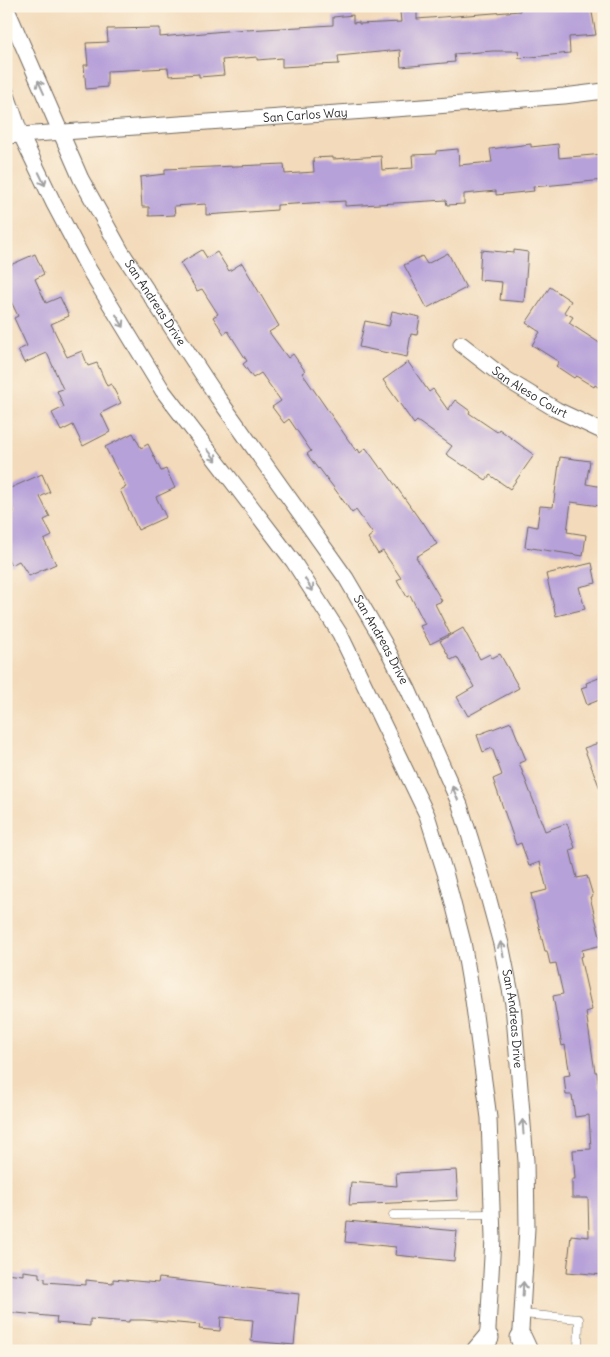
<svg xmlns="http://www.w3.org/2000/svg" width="610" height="1357" viewBox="0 0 610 1357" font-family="Delius,sans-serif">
	<rect width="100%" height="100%" fill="#fcf5e5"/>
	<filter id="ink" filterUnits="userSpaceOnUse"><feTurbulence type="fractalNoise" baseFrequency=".02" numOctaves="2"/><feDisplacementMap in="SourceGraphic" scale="10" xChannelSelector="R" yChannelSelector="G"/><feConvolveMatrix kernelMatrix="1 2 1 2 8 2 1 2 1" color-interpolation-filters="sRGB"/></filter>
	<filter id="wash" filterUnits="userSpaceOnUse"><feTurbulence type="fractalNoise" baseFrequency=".0096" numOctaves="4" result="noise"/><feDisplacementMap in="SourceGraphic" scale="20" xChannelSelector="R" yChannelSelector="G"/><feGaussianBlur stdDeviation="1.12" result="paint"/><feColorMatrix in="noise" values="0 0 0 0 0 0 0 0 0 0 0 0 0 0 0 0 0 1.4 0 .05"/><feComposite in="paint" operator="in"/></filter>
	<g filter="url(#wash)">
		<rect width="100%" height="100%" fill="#f3daba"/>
		<g id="blocks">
			<g fill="#b7a1d9">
				<path d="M520 6H571L572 9 591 7 596 35 569 37 570 53 542 56 519 58 518 51H493L454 54 455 62 401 67 400 50 338 56 339 64 317 65 282 67V58L257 60V57L222 60 224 75 199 77V74L169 76 168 68 107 71V87L86 89 84 65H88L86 43 108 42 107 29 160 28V37L247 29V30L333 25V17L353 15V23L359 22V24L401 22 400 12 417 11V19L520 11Z"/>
				<path d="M531 144V147L558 144 559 158 604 154V180L533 187 534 191 496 195V191L464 194V204L447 205 446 200 345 206V201L277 205V210L206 215V204L174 206 175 215 149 216V207H142L140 177 165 174V169L284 164 285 174 314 172 313 158 333 157V159L381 156 382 170 413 168 412 155 436 154V151L458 149 459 165 492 162 490 149Z"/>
				<path d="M202 250 207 258 217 252 229 271 242 263 279 326 269 332 288 358 293 354 305 371 302 373 356 451 358 449 360 453 366 448 381 469 383 468 422 523 423 522 437 544 416 557 442 601 435 604 450 634 430 644 420 626 425 624 410 595 407 597 397 580 401 578 383 551 378 554 368 538 373 534 356 510 352 513 334 488 319 468 318 469 307 454 311 451 289 419 284 423 272 407 281 401 261 373 253 378 243 364 247 361 228 331 224 334 213 317 218 314 202 289 197 291 180 263Z"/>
				<path d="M481 250 514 253V250L528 252 524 302 500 300 502 282 479 280Z"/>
				<path d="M448 253 466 288 427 308 404 265 422 256 427 264Z"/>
				<path d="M35 254 44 274 35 279 46 303 60 297 69 316 51 324 67 357 82 351 88 366 97 363 107 386 111 384 121 403 101 413 110 432 83 446 73 425 61 431 52 413 64 407 57 391 63 389 47 353 24 363 18 350 27 346 14 318 18 316 6 291V267Z"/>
				<path d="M550 287 571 301 564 312 573 317 569 323 604 346V391L595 385 594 387 576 376 574 378 556 366 559 362 532 345 540 332 526 323Z"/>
				<path d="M392 311 420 317 417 335 411 334 407 357 359 347 365 321 389 326Z"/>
				<path d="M408 362 429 392 433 389 448 410 455 400 470 411 469 413 497 432 499 429 534 455 510 489 490 475 486 480 464 465V466L446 454 452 446 417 421 414 424 383 380Z"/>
				<path d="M133 433 141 448 148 444 161 471 166 469 175 488 156 497 166 517 138 530 120 490 126 487 105 447Z"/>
				<path d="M560 457 590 461 586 484 603 487 600 506 571 502 567 532 586 535 583 556 525 547 528 525 537 527 540 506 553 507Z"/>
				<path d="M42 474 50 492 40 497 50 517 44 520 52 536 44 540 56 564 29 576 19 561 11 565 6 555V516L14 512 6 495V490Z"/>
				<path d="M592 563 596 583 579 587 585 609 556 616 546 574Z"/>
				<path d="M463 628 480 659 490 654 492 658 500 654 519 688 468 716 457 697 474 687 457 657 451 660 440 641Z"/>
				<path d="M604 676V698L587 705 581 688 587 686 586 683Z"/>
				<path d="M511 722 526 760 519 763 545 831 567 823 575 848 570 850 577 878 587 876 593 896 590 897 602 945 582 950 583 956 580 957 592 1010 586 1012 595 1072H597L599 1088 604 1087V1275L567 1272 571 1235 589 1237 588 1198H572V1179H575L573 1150 591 1149 589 1115 575 1117 572 1095H566L564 1076 570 1075 565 1045 562 1046 553 996 563 994 556 963 550 964 547 951H545L531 894 547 890 540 862 529 866 521 843 516 845 493 779 502 775 492 748 483 752 477 735Z"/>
				<path d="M604 741V795L603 796 584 748Z"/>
				<path d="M456 1170 458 1200 349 1205 351 1182 397 1186 396 1173Z"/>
				<path d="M347 1221 457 1231 454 1261 395 1255 396 1247 345 1242Z"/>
				<path d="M23 1271 39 1273V1277L45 1278V1282L86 1285V1280L113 1283V1279L158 1283 159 1278 299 1294 294 1345 251 1341 253 1320 221 1317 220 1331 199 1329 200 1325 144 1320H129V1322L90 1319V1326L56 1323 57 1317 6 1312V1273L23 1275Z"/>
			</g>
		</g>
	</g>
	<g filter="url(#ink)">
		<use href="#blocks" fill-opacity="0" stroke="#71685d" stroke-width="1"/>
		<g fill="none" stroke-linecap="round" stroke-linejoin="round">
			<g stroke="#71685d" stroke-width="9">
				<g id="service">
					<path d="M393 1215 493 1214"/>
					<path d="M522 1314 579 1319 578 1350 582 1351"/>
				</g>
			</g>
			<g stroke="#71685d" stroke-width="17">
				<g id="minor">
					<path id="s1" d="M6 7 81 179 121 251 218 398 346 578 383 641 408 689 460 805 486 889 501 944 513 1004 526 1161 527 1228 520 1347"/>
					<path d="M6 92 21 135 54 204 88 268 163 391 293 561 340 634 427 815 446 876 463 942 473 1000 489 1118 493 1238 487 1347"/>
					<path id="s2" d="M6 136 423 107 564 96 604 91"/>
					<path id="s3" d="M461 344 506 379 557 410 604 432"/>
				</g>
			</g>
			<g stroke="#71685d" stroke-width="23">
				<g id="secondary">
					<path d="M521 1338 527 1351"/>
					<path d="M477 1351 488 1338"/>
				</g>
			</g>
			<use href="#service" stroke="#fff" stroke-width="8"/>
			<use href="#minor" stroke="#fff" stroke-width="15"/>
			<use href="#secondary" stroke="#fff" stroke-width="21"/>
		</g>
		<defs><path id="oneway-shaft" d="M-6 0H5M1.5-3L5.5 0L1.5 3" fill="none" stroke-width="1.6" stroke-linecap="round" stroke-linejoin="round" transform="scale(1.25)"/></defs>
		<g stroke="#a0a0a0">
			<use href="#oneway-shaft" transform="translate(41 87) rotate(-114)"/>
			<use href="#oneway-shaft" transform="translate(42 179) rotate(65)"/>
			<use href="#oneway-shaft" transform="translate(120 321) rotate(58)"/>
			<use href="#oneway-shaft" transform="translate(212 455) rotate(52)"/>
			<use href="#oneway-shaft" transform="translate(309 585) rotate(57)"/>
			<use href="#oneway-shaft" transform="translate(455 793) rotate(-113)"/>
			<use href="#oneway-shaft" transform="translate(502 949) rotate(-102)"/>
			<use href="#oneway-shaft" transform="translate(523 1127) rotate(-94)"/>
			<use href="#oneway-shaft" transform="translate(523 1289) rotate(-87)"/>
		</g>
	</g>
	<g text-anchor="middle" stroke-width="5" stroke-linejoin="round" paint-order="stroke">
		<g font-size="12" fill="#2b2b2b" stroke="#fcf5e5">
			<text dy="4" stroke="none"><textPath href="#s2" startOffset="300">San Carlos Way</textPath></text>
			<text dy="4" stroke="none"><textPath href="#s1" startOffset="332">San Andreas Drive</textPath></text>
			<text dy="4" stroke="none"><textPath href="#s3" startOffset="84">San Aleso Court</textPath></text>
			<text dy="4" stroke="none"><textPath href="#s1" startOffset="738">San Andreas Drive</textPath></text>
			<text dy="4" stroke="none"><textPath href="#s1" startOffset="1142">San Andreas Drive</textPath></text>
		</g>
	</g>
	<rect width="610" height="1357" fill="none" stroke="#fcf5e5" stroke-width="25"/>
</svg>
